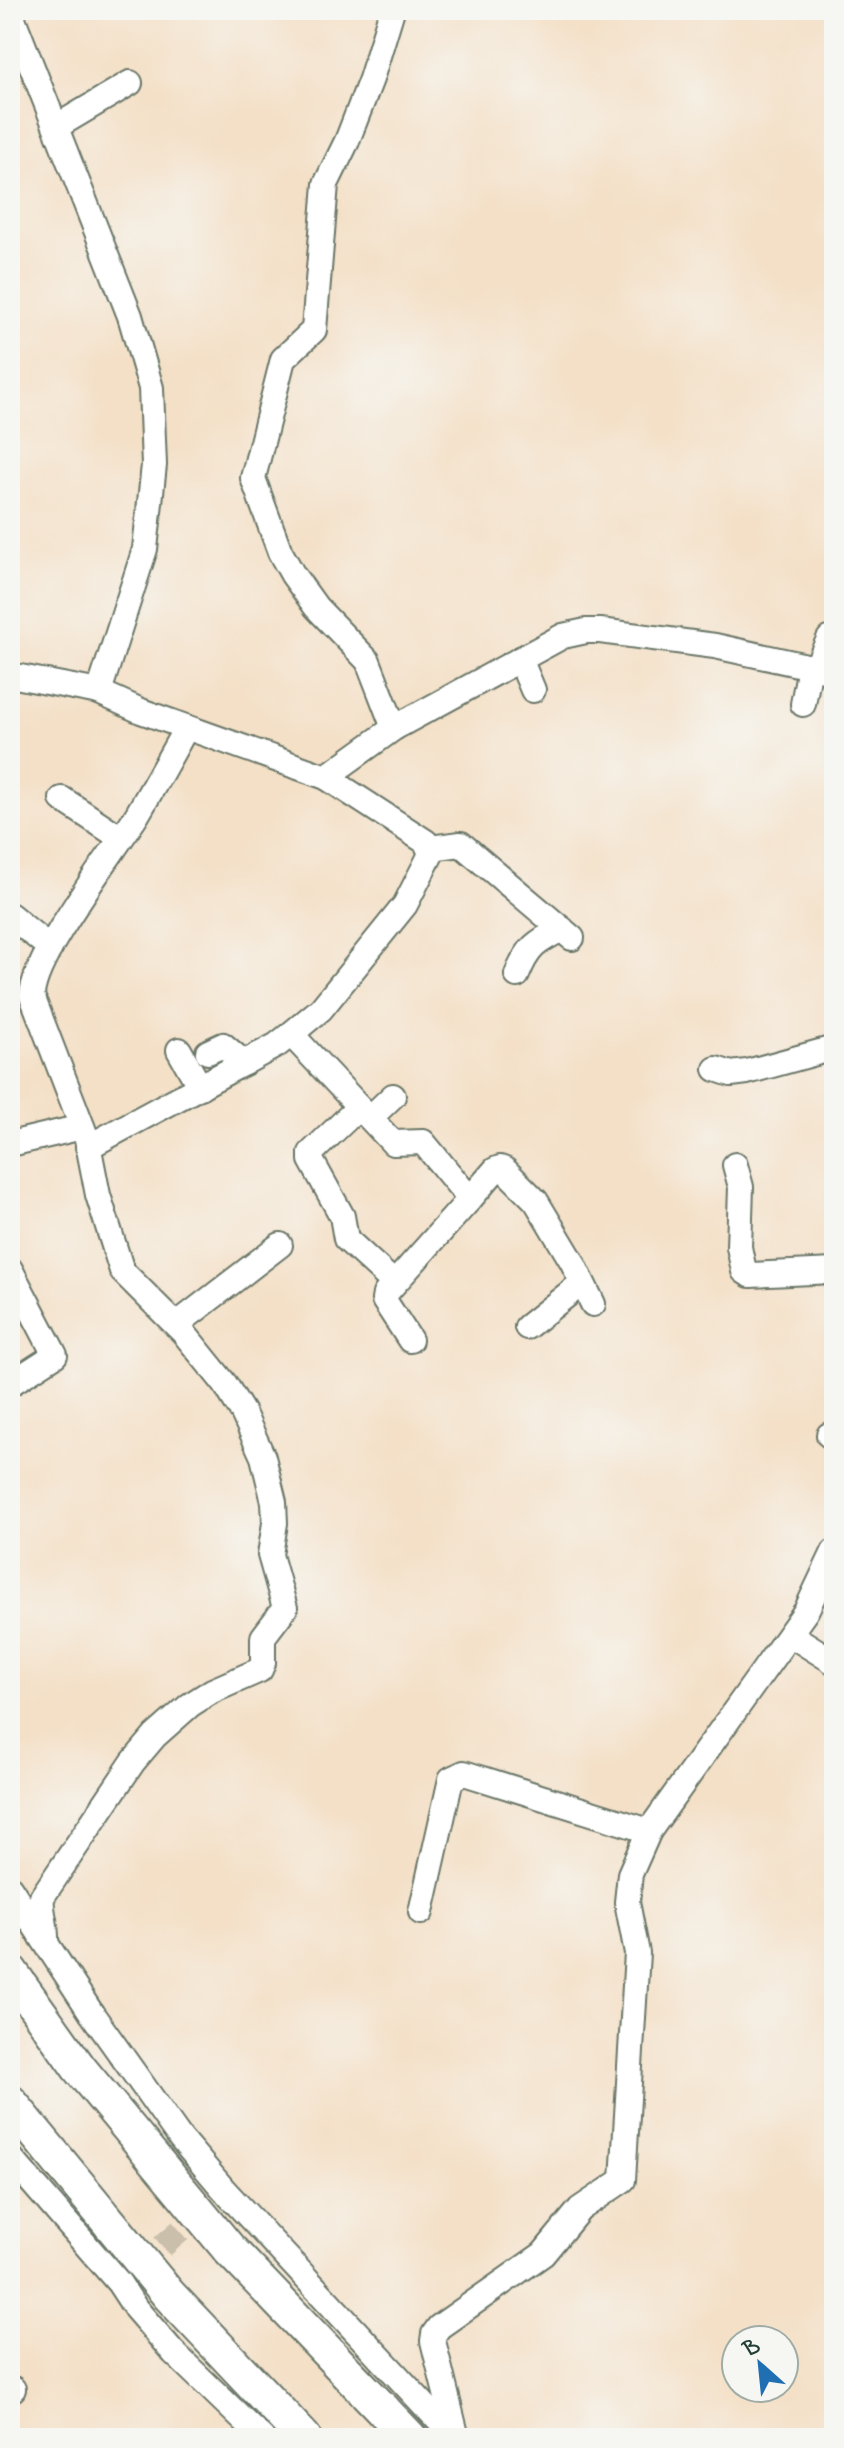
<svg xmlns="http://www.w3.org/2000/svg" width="844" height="2448" viewBox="0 0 844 2448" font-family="'Indie Flower',sans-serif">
	<rect width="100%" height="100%" fill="#f6f6f2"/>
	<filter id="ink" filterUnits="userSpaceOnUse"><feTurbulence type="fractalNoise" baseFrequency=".0125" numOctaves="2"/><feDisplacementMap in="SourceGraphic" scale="16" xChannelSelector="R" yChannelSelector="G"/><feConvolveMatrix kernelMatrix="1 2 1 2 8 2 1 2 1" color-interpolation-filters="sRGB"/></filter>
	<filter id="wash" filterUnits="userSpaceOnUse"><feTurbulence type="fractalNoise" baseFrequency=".006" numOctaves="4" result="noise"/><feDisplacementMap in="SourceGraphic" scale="32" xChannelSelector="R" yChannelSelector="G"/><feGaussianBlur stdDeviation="1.8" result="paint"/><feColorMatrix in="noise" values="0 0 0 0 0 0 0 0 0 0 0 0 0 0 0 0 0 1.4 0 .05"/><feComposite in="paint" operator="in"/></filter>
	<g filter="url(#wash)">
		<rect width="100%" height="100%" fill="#f4e0c7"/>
	</g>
	<g filter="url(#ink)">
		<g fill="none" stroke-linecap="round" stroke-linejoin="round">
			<path stroke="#c9bfaa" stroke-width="24" stroke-dasharray="24 12" stroke-linecap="butt" d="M135 2270 209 2206"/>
			<g stroke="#6a7667" stroke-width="28">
				<g id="minor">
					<path d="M392 10 371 79 347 141 326 184 314 330 283 359 253 478 280 552 293 575 316 607 368 661 394 728"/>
					<path d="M10 11 130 316 151 388 154 465 145 549 99 692"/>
					<path d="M56 127 130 83"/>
					<path d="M520 659 533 690"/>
					<path d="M816 668 829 639"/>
					<path d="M10 675 99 692 141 711 326 777 394 728 563 636 586 631H600L715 646 834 672"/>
					<path d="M803 704 810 667"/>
					<path d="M62 799 121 838"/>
					<path d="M430 848 461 844 572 938"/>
					<path d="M10 915 50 948"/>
					<path d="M517 975C528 947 536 942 562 929"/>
					<path d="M291 1034 393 1143 423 1142 470 1199 495 1170 500 1168 505 1170 536 1201 572 1261 593 1304"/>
					<path d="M179 1050 200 1087"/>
					<path d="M208 1052 223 1045 244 1063"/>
					<path d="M716 1069 731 1074 747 1072 834 1048"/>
					<path d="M359 1107 311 1153V1160L342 1216 346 1239 394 1283"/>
					<path d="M370 1118 393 1096"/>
					<path d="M10 1144 82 1127"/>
					<path d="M88 1147 277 1045 291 1034 321 1009 405 905 431 854 426 842 326 777"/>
					<path d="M735 1165 741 1187 739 1247 744 1271 750 1275 834 1271"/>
					<path d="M10 1269 55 1355 10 1384"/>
					<path d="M176 1325 280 1245"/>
					<path d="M527 1327 582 1283"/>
					<path d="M410 1340 384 1300 385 1294 470 1199"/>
					<path d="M829 1435 834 1437"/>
					<path d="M791 1635 834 1662"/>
					<path d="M10 1888 92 2014 181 2139 225 2191 455 2438"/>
					<path d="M421 1912 451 1779 464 1773 649 1831"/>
					<path d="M46 1942C47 1924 40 1910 42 1897L133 1762 155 1736 190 1705 212 1691 260 1670 263 1663V1637L285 1608 270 1555 275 1523 274 1502 263 1457 243 1413 225 1384 183 1332 122 1271 98 1195 87 1139 32 996C33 957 112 854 137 815 154 786 170 757 186 728"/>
					<path d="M10 2157 119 2283 136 2309 174 2353 262 2438"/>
					<path d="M10 2391 13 2389"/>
					<path d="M457 2438 433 2341 434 2334 439 2327 543 2254 580 2209 623 2180 637 1953 627 1902 630 1874 649 1831 806 1611 834 1552"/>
				</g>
			</g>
			<g stroke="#6a7667" stroke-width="38">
				<g id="highway">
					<path d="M10 1971 79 2068 229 2249 410 2438"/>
					<path d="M10 2102 169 2295 304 2438"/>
				</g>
			</g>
			<use href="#minor" stroke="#fff" stroke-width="24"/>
			<use href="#highway" stroke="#fff" stroke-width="34"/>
		</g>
	</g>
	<rect width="844" height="2448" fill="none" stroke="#f6f6f2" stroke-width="40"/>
	<g transform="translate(760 2364) rotate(333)"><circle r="38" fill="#f6f6f2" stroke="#a0aca6" stroke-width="2"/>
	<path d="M0-6L14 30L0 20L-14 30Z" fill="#1f6fb2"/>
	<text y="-12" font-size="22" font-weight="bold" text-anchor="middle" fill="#1f3d34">B</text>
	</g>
</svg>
